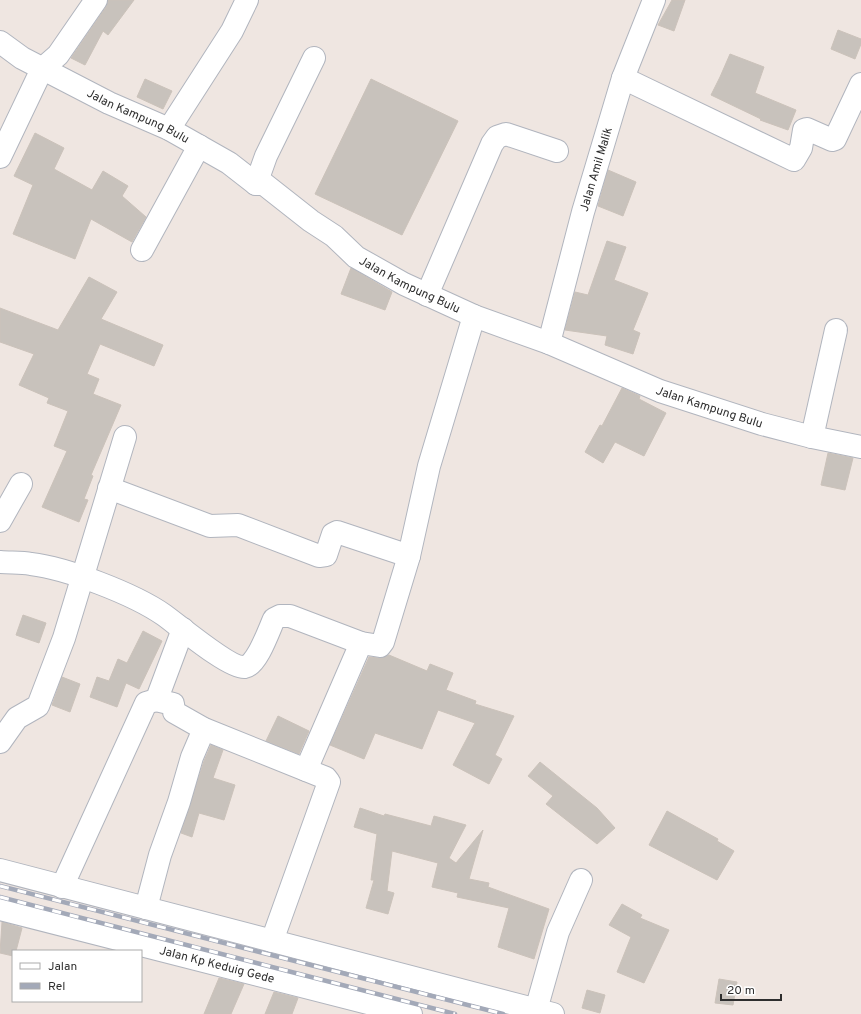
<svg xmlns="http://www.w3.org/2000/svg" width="861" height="1014" viewBox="0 0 861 1014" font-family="Overpass,sans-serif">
	<rect width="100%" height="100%" fill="#efe6e1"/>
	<g fill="#c8c2bc" stroke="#cbc2ba">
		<path d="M108 0H134L108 35 103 31 85 65 71 58 106 7Z"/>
		<path d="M672 0H685L674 31 658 25Z"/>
		<path d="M838 30 861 39V44L855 59 831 49Z"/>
		<path d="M730 54 764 67 755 93 796 110 788 130 760 120 761 119 711 95 720 77Z"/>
		<path d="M145 79 172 91 163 109 137 97Z"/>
		<path d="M371 79 458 121 402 235 315 194Z"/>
		<path d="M35 133 64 148 54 169 92 190 103 171 128 186 122 196 146 217 132 242 91 219 75 259 13 234 33 185 14 176Z"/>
		<path d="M608 170 636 182 623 216 598 206Z"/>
		<path d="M607 241 626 247 614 280 648 293 633 330 640 333 633 354 605 345 607 336 565 330 575 292 588 295Z"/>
		<path d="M351 268 392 292 385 310 341 294Z"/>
		<path d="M89 277 117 292 101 319 163 345 154 366 100 344 87 374 99 379 93 394 121 405 91 475 93 476 84 499 88 500 79 522 42 507 67 451 54 446 68 411 47 403 49 398 19 385 34 354 0 342V308L58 330Z"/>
		<path d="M622 388 640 396 639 399 666 413 644 456 615 442 603 463 585 452 600 425 602 426Z"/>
		<path d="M828 453 853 458 845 490 821 485Z"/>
		<path d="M23 615 46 623 39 643 16 635Z"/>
		<path d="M143 631 162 641 139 689 126 683 117 707 90 697 97 677 109 681 118 659 127 663Z"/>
		<path d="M389 655 427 671 430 664 453 673 446 690 476 701 475 704 514 716 495 755 502 759 489 784 453 765 475 723 438 710 422 749 375 733 364 759 330 745 369 657 378 658Z"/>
		<path d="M62 677 80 684 70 712 52 705Z"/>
		<path d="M278 716 309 731 299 754 266 741Z"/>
		<path d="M211 745 223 750 213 778 235 785 224 820 199 813 192 837 181 833 204 761Z"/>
		<path d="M540 762 597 808 615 828 597 844 546 804 553 796 528 776Z"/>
		<path d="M360 808 384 816 385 814 431 826 434 816 466 825 449 858 456 863 483 830 469 879 489 883 488 887 549 909 534 959 498 947 509 908 457 897 458 893 432 887 438 863 392 851 387 891 394 893 388 914 366 908 374 880H371L377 834 354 827Z"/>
		<path d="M667 811 718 839 717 841 734 851 717 880 649 845Z"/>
		<path d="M622 904 642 915 640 918 669 930 644 983 617 972 631 937 609 925Z"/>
		<path d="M2 922 22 928 16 951H13V956L0 953Z"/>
		<path d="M219 978 244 984 231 1014H204Z"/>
		<path d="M719 979 737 982 733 1005 715 1003Z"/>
		<path d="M587 990 605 995 600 1013 582 1008Z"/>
		<path d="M274 992 298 998 292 1014H265Z"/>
	</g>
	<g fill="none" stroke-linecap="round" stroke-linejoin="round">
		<g stroke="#b1b5be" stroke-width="24">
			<g id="minor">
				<path id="s1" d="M0 42 22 58 109 103 169 129 229 163 256 184H264L311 221 334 236 356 257 404 284 474 316 549 343 660 391 762 424 812 437 861 447"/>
				<path d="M623 78 794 160 801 148 804 130 807 129 832 140 835 139 861 84"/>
				<path d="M169 129 232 31 247 0"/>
				<path d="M0 157 42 69 58 55 96 0"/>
				<path d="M256 184 266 156 314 58"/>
				<path d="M142 250 199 146"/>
				<path d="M427 295 492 144 497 137 506 134 557 151"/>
				<path id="s2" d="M549 343 583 212 623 78 654 0"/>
				<path d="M812 437 836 330"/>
				<path d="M109 488 210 526 238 525 319 556 326 555 333 534 337 532 409 556"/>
				<path d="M0 521 21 484"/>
				<path d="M0 562C10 563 21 562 31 564 66 568 134 594 164 615 178 625 230 669 245 667 257 665 269 630 274 619L280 616H290L361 643 380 646 383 642 409 556 429 466 474 316"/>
				<path d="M156 700 173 704 174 712 204 729 326 778 329 782 272 941"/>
				<path d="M0 742 17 718 38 706 64 638 125 437"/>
				<path d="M306 770 361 643"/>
				<path d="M0 870 553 1014"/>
				<path d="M62 887 146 703 156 700 158 696 183 629"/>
				<path d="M146 908 160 855 179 802 192 757 204 729"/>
				<path id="s3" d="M0 909 411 1014"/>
				<path d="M536 1010 558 932 581 880"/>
			</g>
		</g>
		<use href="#minor" stroke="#fff" stroke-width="22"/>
		<g stroke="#a3a9b8" stroke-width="4.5">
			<g id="rail">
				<path d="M0 886 503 1014"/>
				<path d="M0 897 455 1014"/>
			</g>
		</g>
		<use href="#rail" stroke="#fff" stroke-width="3" stroke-dasharray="9" stroke-linecap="butt"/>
	</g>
	<g text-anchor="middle" stroke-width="4" stroke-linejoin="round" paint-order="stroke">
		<g font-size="12" fill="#2e2e2e" stroke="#fff">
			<text dy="4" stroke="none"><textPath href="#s1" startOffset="157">Jalan Kampung Bulu</textPath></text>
			<text dy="4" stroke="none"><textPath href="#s2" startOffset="180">Jalan Amil Malik</textPath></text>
			<text dy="4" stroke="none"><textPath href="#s1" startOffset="480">Jalan Kampung Bulu</textPath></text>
			<text dy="4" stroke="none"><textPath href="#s1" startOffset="804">Jalan Kampung Bulu</textPath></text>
			<text dy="4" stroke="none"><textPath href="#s3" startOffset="224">Jalan Kp Keduig Gede</textPath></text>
		</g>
	</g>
	<rect x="12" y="950" width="130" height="52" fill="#ffffff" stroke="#ababab"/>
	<rect x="20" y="963" width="20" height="6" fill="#ffffff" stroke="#ababab"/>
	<text x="48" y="970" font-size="12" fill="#2e2e2e">Jalan</text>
	<rect x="20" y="983" width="20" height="6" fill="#a3a9b8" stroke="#ababab"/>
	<text x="48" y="990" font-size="12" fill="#2e2e2e">Rel</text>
	<path d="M721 994v6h60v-6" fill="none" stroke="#2e2e2e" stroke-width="2"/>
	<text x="727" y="994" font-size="12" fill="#2e2e2e" stroke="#ffffff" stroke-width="3" paint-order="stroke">20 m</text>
</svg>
